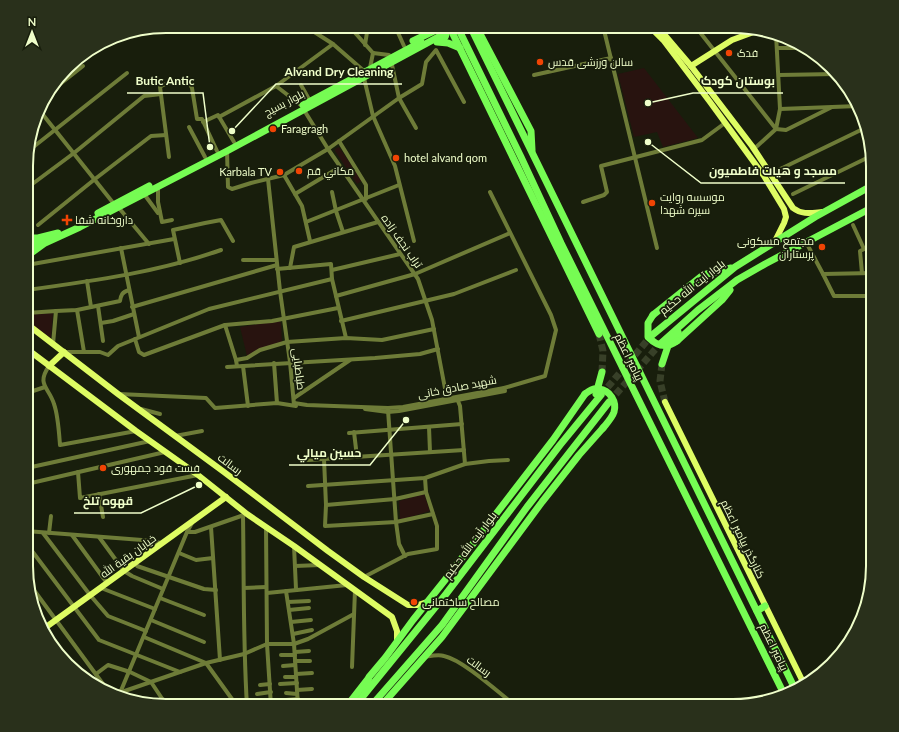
<svg xmlns="http://www.w3.org/2000/svg" width="899" height="732" viewBox="0 0 899 732" font-family="Lato,Cairo,sans-serif">
	<rect width="100%" height="100%" fill="#181e0c"/>
	<g fill="#28130f">
		<path d="M644 68 698 138 663 147 657 132 634 137 618 74Z"/>
		<path d="M339 147 362 181 357 184 335 151V149Z"/>
		<path d="M53 313 51 338 27 322V315Z"/>
		<path d="M279 321 281 323 282 342 247 356 240 327Z"/>
		<path d="M424 494 430 511 400 520 399 501Z"/>
	</g>
	<g fill="none" stroke-linecap="round" stroke-linejoin="round">
		<g stroke="#384028" stroke-width="7" stroke-dasharray="7 3.5" stroke-linecap="butt">
			<path d="M599 334 603 351 602 372"/>
			<path d="M662 364 660 381 665 402"/>
			<path d="M601 395 651 336"/>
			<path d="M609 402 660 344"/>
		</g>
		<g stroke="#6e7c38" stroke-width="4">
			<path d="M305 26 333 44 364 71"/>
			<path d="M349 26 373 53"/>
			<path d="M395 26 404 46"/>
			<path d="M603 26 657 248"/>
			<path d="M695 26 776 129 786 130 832 107"/>
			<path d="M365 45 368 26"/>
			<path d="M778 48H804"/>
			<path d="M373 53 389 55"/>
			<path d="M392 65 399 98 416 128"/>
			<path d="M370 68 373 53"/>
			<path d="M534 75 611 58"/>
			<path d="M779 75 836 74"/>
			<path d="M364 78 373 116 395 166 414 241"/>
			<path d="M301 85 310 101"/>
			<path d="M276 86 302 106"/>
			<path d="M45 96 83 66"/>
			<path d="M780 109 858 106"/>
			<path d="M304 110 328 149 418 279 432 320 447 399"/>
			<path d="M40 111 114 204"/>
			<path d="M219 117 276 86 333 44"/>
			<path d="M203 122 218 115 234 142"/>
			<path d="M189 127 205 157"/>
			<path d="M339 141 366 185V199"/>
			<path d="M754 149 776 129 780 109 776 34"/>
			<path d="M227 151 228 187 232 189 251 183 284 175 289 172 328 149 399 98 422 84 426 62 436 50 464 102"/>
			<path d="M27 152 127 73"/>
			<path d="M169 157 160 87C166 82 182 81 190 84L192 88 197 119H202L217 151"/>
			<path d="M770 174 865 128"/>
			<path d="M284 175 302 206 310 241"/>
			<path d="M268 179 280 291 290 362 294 405"/>
			<path d="M158 187V202L162 222 172 220"/>
			<path d="M27 188 74 153 144 96 161 94"/>
			<path d="M332 192 336 211 343 232"/>
			<path d="M144 194 158 213 160 212"/>
			<path d="M295 194 340 167"/>
			<path d="M793 194 871 156"/>
			<path d="M583 202 604 195 607 192 601 166 702 140 725 123"/>
			<path d="M119 208 149 244"/>
			<path d="M306 222 399 185"/>
			<path d="M38 225 95 179 151 136 166 135"/>
			<path d="M853 225 864 249"/>
			<path d="M806 242 823 274 873 273"/>
			<path d="M121 248 139 337"/>
			<path d="M243 260H276"/>
			<path d="M180 263 173 230 205 223 221 220 233 241"/>
			<path d="M290 268 294 247 378 222"/>
			<path d="M277 269 331 264 332 279 346 338"/>
			<path d="M332 270 400 254"/>
			<path d="M862 273 860 251 873 245"/>
			<path d="M872 273 873 285"/>
			<path d="M823 274 834 296H873"/>
			<path d="M87 281 91 307"/>
			<path d="M31 289 27 265 174 239"/>
			<path d="M27 290C93 281 159 272 221 250"/>
			<path d="M336 296 415 274 510 233"/>
			<path d="M98 306 103 341"/>
			<path d="M132 307 277 265"/>
			<path d="M77 310 84 352"/>
			<path d="M56 311 77 310 120 301C121 295 122 292 129 290"/>
			<path d="M27 313 56 311 53 344"/>
			<path d="M341 321 454 294 516 270"/>
			<path d="M101 323 113 321 134 314"/>
			<path d="M225 325 236 360 237 366"/>
			<path d="M135 339 139 352 144 355 225 325 272 321 338 308"/>
			<path d="M64 352H100L108 355 118 346 209 309 332 279"/>
			<path d="M236 360 247 358 260 350 287 342 346 338 382 340 434 329"/>
			<path d="M274 363 277 403"/>
			<path d="M49 366C36 385 49 387 54 404 58 415 59 432 60 445L136 431"/>
			<path d="M243 366 248 406"/>
			<path d="M227 367 375 358 420 354 438 349"/>
			<path d="M27 393 45 387"/>
			<path d="M119 394 206 398 215 408 277 403 296 406"/>
			<path d="M294 398 350 360"/>
			<path d="M458 401 460 406 465 464"/>
			<path d="M294 403 307 405 388 408 403 407 504 388 545 376 556 330 551 315 490 192"/>
			<path d="M141 409 160 414"/>
			<path d="M365 409 388 412 399 411 505 391 504 388"/>
			<path d="M388 410 396 522 399 544 405 556"/>
			<path d="M429 427 430 452"/>
			<path d="M354 432 357 457"/>
			<path d="M349 433 462 424"/>
			<path d="M175 436 202 431"/>
			<path d="M324 459 326 505 325 526 396 522 433 514"/>
			<path d="M308 460 464 450"/>
			<path d="M27 468 150 441"/>
			<path d="M78 472 80 498 198 475"/>
			<path d="M27 484 165 452"/>
			<path d="M308 486 425 478 465 464 489 461 508 460"/>
			<path d="M99 494 103 517"/>
			<path d="M326 505 395 499 426 492"/>
			<path d="M243 515C244 579 243 642 247 706"/>
			<path d="M211 527 220 660"/>
			<path d="M266 527 267 644 271 706"/>
			<path d="M26 531 142 540 162 543"/>
			<path d="M187 532H195L244 515"/>
			<path d="M43 533 90 595 108 616 146 631"/>
			<path d="M49 533 51 516"/>
			<path d="M72 535 107 583"/>
			<path d="M99 537 124 571 132 576 163 589"/>
			<path d="M26 543 99 640 180 672"/>
			<path d="M294 546 296 589"/>
			<path d="M179 553 196 560 213 558"/>
			<path d="M137 566 204 589 216 590"/>
			<path d="M295 566 320 565"/>
			<path d="M364 577 408 554 437 549V526L426 492 425 478"/>
			<path d="M28 582 103 684"/>
			<path d="M101 588 155 609"/>
			<path d="M244 588 266 587"/>
			<path d="M286 591 294 644 298 706"/>
			<path d="M267 593 347 585"/>
			<path d="M160 598 204 615"/>
			<path d="M288 602 309 601"/>
			<path d="M289 610 309 608"/>
			<path d="M151 620 204 642"/>
			<path d="M291 622 311 620"/>
			<path d="M293 634 312 630"/>
			<path d="M144 637 206 663 237 706"/>
			<path d="M295 652 309 651"/>
			<path d="M281 655H295"/>
			<path d="M425 657C431 656 438 654 444 656 463 660 499 693 516 706"/>
			<path d="M295 661H310"/>
			<path d="M283 666 295 665"/>
			<path d="M352 667 355 590"/>
			<path d="M96 674 108 665 130 672 151 682 167 706"/>
			<path d="M296 674 312 673"/>
			<path d="M285 677H296"/>
			<path d="M280 684 297 683"/>
			<path d="M260 685 270 684"/>
			<path d="M297 690 312 689"/>
			<path d="M120 693 187 532 192 523"/>
			<path d="M286 693 297 694"/>
			<path d="M257 694 271 692"/>
			<path d="M113 695 206 663 244 654 267 644H294L308 639 354 614"/>
			<path d="M286 700 298 699"/>
			<path d="M154 705 162 699"/>
		</g>
		<g stroke="#defc63" stroke-width="6">
			<path d="M649 26 664 41 710 102 764 176 784 209 786 217 784 223 775 241"/>
			<path d="M657 26 691 66 752 146 793 208C802 215 811 213 822 212"/>
			<path d="M691 66 732 40 759 30"/>
			<path d="M27 324 118 394 224 472 328 551 364 577 408 605H418L427 602"/>
			<path d="M27 349 136 431 198 475 247 514 294 546 392 617 397 631V641"/>
			<path d="M49 366 64 352"/>
			<path d="M665 402 804 684"/>
			<path d="M42 630 226 497"/>
		</g>
		<g stroke="#76fc53" stroke-width="7">
			<path d="M449 26 599 334"/>
			<path d="M457 26 521 157 561 243 785 696"/>
			<path d="M470 26 795 689"/>
			<path d="M476 26 531 131 532 150"/>
			<path d="M413 41 440 28 444 30C447 34 446 37 442 40"/>
			<path d="M437 42 448 43 460 48"/>
			<path d="M303 105 421 42"/>
			<path d="M98 213 149 186"/>
			<path d="M27 238H38L58 233"/>
			<path d="M27 249 44 239"/>
			<path d="M27 256 45 243 80 227 227 151 442 35"/>
			<path d="M653 315 703 275 731 268"/>
			<path d="M651 336 735 267 815 217 873 185"/>
			<path d="M677 341 722 300 730 290"/>
			<path d="M660 344 698 310 737 280 765 264 873 207"/>
			<path d="M662 364 669 343 678 332"/>
			<path d="M596 394 602 372"/>
			<path d="M757 611 765 606"/>
			<path d="M365 693 369 677 385 658 413 620 445 580 553 440 585 394"/>
			<path d="M347 706 368 679"/>
			<path d="M355 706 446 594 560 445 601 395"/>
			<path d="M371 706 442 625 527 507 609 402"/>
			<path d="M381 706 442 637 542 502 579 455 603 428"/>
		</g>
		<g stroke="#76fc53" stroke-width="7">
			<path d="M653 315 648 323V337C657 346 666 349 677 341"/>
			<path d="M585 394C589 391 593 388 599 389 610 390 617 402 614 412 612 418 607 423 603 428"/>
		</g>
	</g>
	<g fill="#f04404" stroke="#181e0c" stroke-width="1.5">
		<circle cx="729" cy="53" r="4"/>
		<circle cx="540" cy="62" r="4"/>
		<circle cx="273" cy="129" r="4"/>
		<circle cx="396" cy="158" r="4"/>
		<circle cx="299" cy="171" r="4"/>
		<circle cx="280" cy="172" r="4"/>
		<circle cx="652" cy="203" r="4"/>
		<path d="M65 214h4v4h4v4h-4v4h-4v-4h-4v-4h4z"/>
		<circle cx="822" cy="247" r="4"/>
		<circle cx="103" cy="468" r="4"/>
		<circle cx="414" cy="602" r="4"/>
	</g>
	<g text-anchor="middle" stroke-width="3.5" stroke-linejoin="round" paint-order="stroke">
		<g font-size="11" fill="#effeca" stroke="#181e0c" text-anchor="start">
			<text x="737" y="57">فدک</text>
			<text x="548" y="66">سالن ورزشی قدس</text>
			<text x="281" y="133">Faragragh</text>
			<text x="404" y="162">hotel alvand qom</text>
			<text x="307" y="175">مكاني قم</text>
			<text x="272" y="176" text-anchor="end">Karbala TV</text>
			<text x="660" y="201">موسسه روایت<tspan x="660" dy="13">سیره شهدا</tspan></text>
			<text x="75" y="224">داروخانه شفا</text>
			<text x="814" y="245" text-anchor="end">مجتمع مسکونی<tspan x="814" dy="13">پرستاران</tspan></text>
			<text x="111" y="472">فست فود جمهوری</text>
			<text x="422" y="606">مصالح ساختمانی</text>
		</g>
		<g font-size="11" fill="#effeca" stroke="#181e0c">
			<text transform="translate(284 103) rotate(-28)" y="4">بلوار بسیج</text>
			<text transform="translate(402 241) rotate(55)" y="4">تراب نجف زاده</text>
			<text transform="translate(692 287) rotate(-39)" y="4">بلوار آیت الله حکیم</text>
			<text transform="translate(629 357) rotate(64)" y="4">پیامبر اعظم</text>
			<text transform="translate(299 369) rotate(83)" y="4">طباطبایی</text>
			<text transform="translate(457 387) rotate(-11)" y="4">شهید صادق خانی</text>
			<text transform="translate(230 464) rotate(37)" y="4">رسالت</text>
			<text transform="translate(743 539) rotate(64)" y="4">کنارگذر پیامبر اعظم</text>
			<text transform="translate(470 545) rotate(-53)" y="4">بلوار آیت الله حکیم</text>
			<text transform="translate(128 556) rotate(-36)" y="4">خیابان بقیة الله</text>
			<text transform="translate(774 647) rotate(64)" y="4">پیامبر اعظم</text>
			<text transform="translate(479 666) rotate(36)" y="4">رسالت</text>
		</g>
	</g>
	<path d="M0 0H899V732H0ZM166 33H733A133 133 0 0 1 866 166V566A133 133 0 0 1 733 699H166A133 133 0 0 1 33 566V166A133 133 0 0 1 166 33Z" fill="#29301b" fill-rule="evenodd"/>
	<path fill="none" stroke="#effeca" stroke-width="2" d="M166 33H733A133 133 0 0 1 866 166V566A133 133 0 0 1 733 699H166A133 133 0 0 1 33 566V166A133 133 0 0 1 166 33Z"/>
	<path fill="none" stroke="#effeca" stroke-width="1.5" d="M232 131L276 84H402M648 103L693 93H783M210 147L203 93H127M648 142L701 183H845M406 420L370 465H289M199 485L141 513H74"/>
	<g fill="#effeca" stroke="#181e0c" stroke-width="1.5">
		<circle cx="232" cy="131" r="4"/>
		<circle cx="648" cy="103" r="4"/>
		<circle cx="210" cy="147" r="4"/>
		<circle cx="648" cy="142" r="4"/>
		<circle cx="406" cy="420" r="4"/>
		<circle cx="199" cy="485" r="4"/>
	</g>
	<g font-size="12" text-anchor="middle" font-weight="bold" fill="#effeca" stroke="#181e0c" stroke-width="3.5" stroke-linejoin="round" paint-order="stroke">
		<text x="339" y="76">Alvand Dry Cleaning</text>
		<text x="738" y="85">بوستان کودک</text>
		<text x="165" y="85">Butic Antic</text>
		<text x="773" y="175">مسجد و هیات فاطمیون</text>
		<text x="329" y="457">حسين ميالي</text>
		<text x="108" y="505">قهوه تلخ</text>
	</g>
	<g transform="translate(32 32)" stroke="#181e0c" stroke-width="3" paint-order="stroke">
	<path d="M0-3L7 15L0 10L-7 15Z" fill="#effeca"/>
	<text y="-6" font-size="11" font-weight="bold" text-anchor="middle" fill="#effeca">N</text>
	</g>
</svg>
